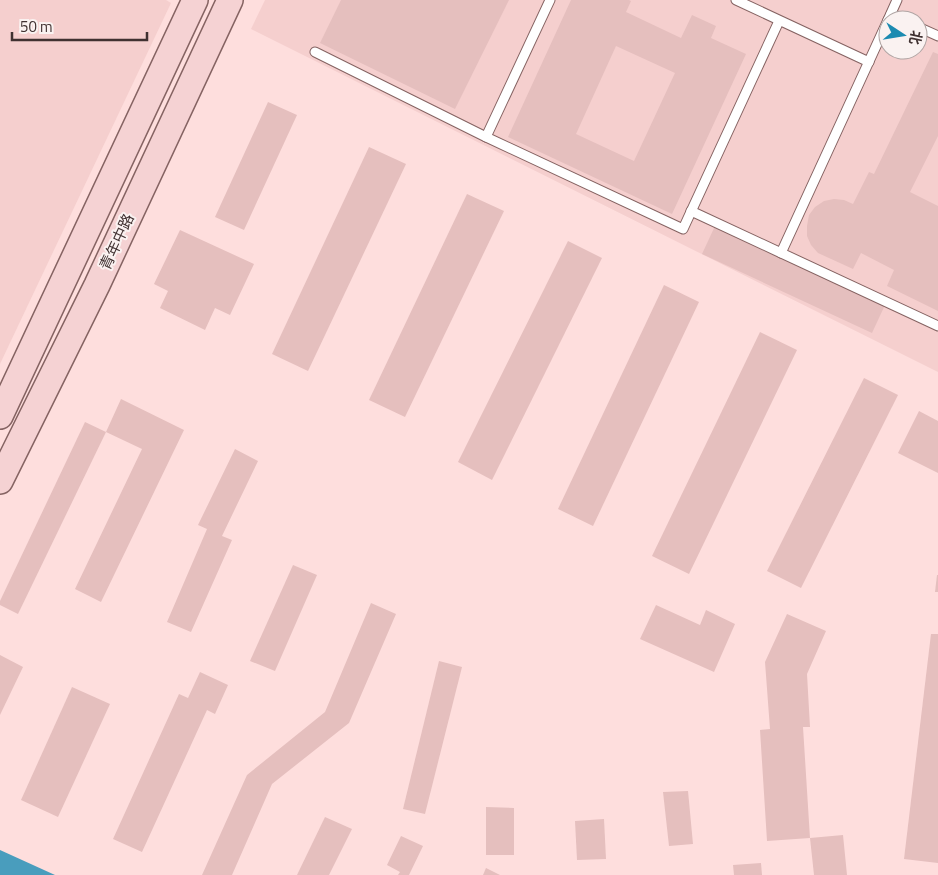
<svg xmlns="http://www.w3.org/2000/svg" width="938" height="875" viewBox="0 0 938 875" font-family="'Titillium Web','Noto Sans SC',sans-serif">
	<rect width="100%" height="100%" fill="#fededd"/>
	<g fill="#f5cfce" fill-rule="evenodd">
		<path d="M0 0H166L171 3 0 364Z"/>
		<path d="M265 0H938V372L251 29ZM888 20H918V50H888Z"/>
	</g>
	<path fill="#499dbd" d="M0 850 55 875H0Z"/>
	<g fill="#e5bfbe" fill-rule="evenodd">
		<path d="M341 0H509L455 109 320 43Z"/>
		<path d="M571 0H629L631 1 626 12 681 38 692 15 716 26 711 38 746 54 672 214 508 137ZM616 46 675 73 634 161 576 134Z"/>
		<path d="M933 52 938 54V136L910 192 938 206V311L887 286 894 270 861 253 853 269 818 253 811 245 807 236V226L809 215 815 207 824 201 834 199 844 200 853 204 869 172 874 174Z"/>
		<path d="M268 102 297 115 244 230 215 217Z"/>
		<path d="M369 147 406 164 308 371 272 354Z"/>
		<path d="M467 194 504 211 405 417 369 400Z"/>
		<path d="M715 226 885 305 872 333 702 254Z"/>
		<path d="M180 230 254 264 230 315 215 308 205 330 160 308 168 291 154 284Z"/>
		<path d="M568 241 602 258 492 480 458 462Z"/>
		<path d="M664 285 699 302 593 526 558 509Z"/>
		<path d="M760 332 797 350 689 574 652 556Z"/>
		<path d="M864 378 898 395 801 588 767 571Z"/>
		<path d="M121 399 184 430 101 602 75 589 142 449 106 432Z"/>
		<path d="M919 411 938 421V473L898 453Z"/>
		<path d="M85 422 106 432 18 614 0 605V601Z"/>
		<path d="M235 449 258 461 222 536 232 540 191 632 167 622 207 529 198 525Z"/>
		<path d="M293 565 317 575 275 671 250 661Z"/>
		<path d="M937 575H938V592H935Z"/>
		<path d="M371 603 396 614 349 723 272 784 232 875H202L247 775 325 712Z"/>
		<path d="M656 605 700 625 706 610 735 624 714 672 640 639Z"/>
		<path d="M787 614 826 631 807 674 810 727H803L810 838 767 841 760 730 770 729 765 662Z"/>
		<path d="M931 634H938V863L904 859Z"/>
		<path d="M0 655 23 667 0 715Z"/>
		<path d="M439 661 462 667 425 814 403 809Z"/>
		<path d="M200 672 228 685 215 714 207 710 142 852 113 839 179 694 188 698Z"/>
		<path d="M72 687 110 704 58 817 21 800Z"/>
		<path d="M688 791 693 844 669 846 663 792Z"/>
		<path d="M486 807 514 808V855H486Z"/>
		<path d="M325 817 352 829 329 875H297Z"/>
		<path d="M604 819 606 859 577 860 575 821Z"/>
		<path d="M843 835 847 875H814L810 838Z"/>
		<path d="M401 836 423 846 409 875H398L400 872 387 865Z"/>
		<path d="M761 863 762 875H734L733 865Z"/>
		<path d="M486 868 500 875H483Z"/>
	</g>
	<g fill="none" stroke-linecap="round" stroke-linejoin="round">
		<g stroke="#856362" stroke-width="11">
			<g id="service">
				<path d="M736 0 869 62"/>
				<path d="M891 14 904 20"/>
				<path d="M888 20 897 0"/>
				<path d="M918 27 938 36"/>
				<path d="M315 52 486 137 683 229 779 21"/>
				<path d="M486 137 550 0"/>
				<path d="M691 211 938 326"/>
				<path d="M781 253 888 20"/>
			</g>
		</g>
		<g stroke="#856362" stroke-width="28">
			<g id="secondary">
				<path d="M0 416 195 0"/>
				<path d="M0 481 97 285 230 0"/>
			</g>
		</g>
		<use href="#service" stroke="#fff" stroke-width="9"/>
		<use href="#secondary" stroke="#f5d2d3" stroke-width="25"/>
	</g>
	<g text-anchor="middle" stroke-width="4" stroke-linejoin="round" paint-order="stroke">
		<g font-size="15" fill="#403131" stroke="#faf2f1">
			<text transform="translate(117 242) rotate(-65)" y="5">青年中路</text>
		</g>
	</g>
	<g transform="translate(903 35) rotate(102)"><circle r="24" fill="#faf2f1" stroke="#b0a5a4"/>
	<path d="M0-4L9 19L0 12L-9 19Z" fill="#1c8bb1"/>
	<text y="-8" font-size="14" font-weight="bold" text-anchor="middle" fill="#403131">北</text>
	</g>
	<path d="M12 32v8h135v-8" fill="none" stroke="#403131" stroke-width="2.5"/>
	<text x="20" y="32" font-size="15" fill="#403131" stroke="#faf2f1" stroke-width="4" paint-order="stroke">50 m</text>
</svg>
